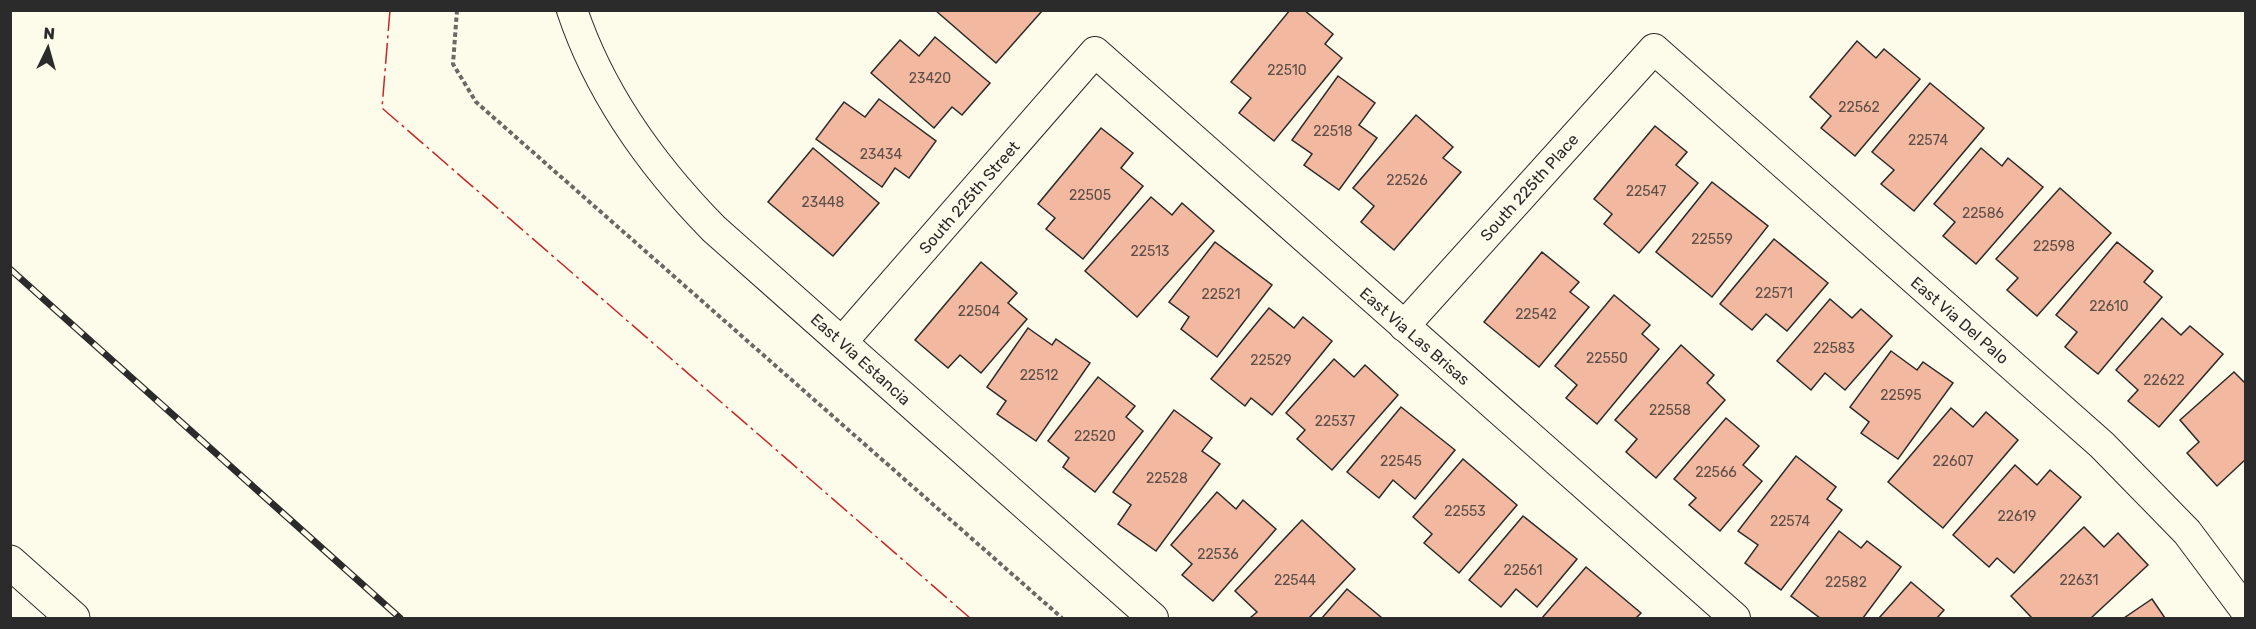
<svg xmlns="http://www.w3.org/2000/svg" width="2256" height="629" viewBox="0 0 2256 629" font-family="Rubik,sans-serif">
	<rect width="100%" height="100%" fill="#fdfbea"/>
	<g fill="#f2b8a0" stroke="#2b2b2b" stroke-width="1.5">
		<path d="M935 10H1041L1042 11 996 63Z"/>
		<path d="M1290 10H1304L1333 34 1325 44 1342 58 1274 141 1239 113 1251 98 1231 82Z"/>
		<path d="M935 37 990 83 962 115 952 107 934 128 871 73 900 40 919 56Z"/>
		<path d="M1857 41 1876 58 1884 49 1920 79 1855 156 1821 128 1831 116 1810 97Z"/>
		<path d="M1338 76 1375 103 1359 125 1377 138 1339 190 1304 165 1312 154 1292 140Z"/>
		<path d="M1930 83 1984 128 1914 211 1881 184 1894 170 1872 152Z"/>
		<path d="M879 99 936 141 909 178 895 168 882 187 816 139 844 102 865 117Z"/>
		<path d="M1416 115 1453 147 1443 158 1461 172 1394 250 1361 222 1374 206 1353 188Z"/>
		<path d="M1655 126 1687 152 1676 165 1698 183 1639 253 1604 224 1612 214 1594 199Z"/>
		<path d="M1101 128 1133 153 1121 168 1143 186 1083 259 1046 229 1055 218 1038 204Z"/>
		<path d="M813 148 879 203 833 256 768 202Z"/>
		<path d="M1981 148 2002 166 2008 158 2043 187 1976 264 1943 236 1955 222 1934 204Z"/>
		<path d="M1712 182 1768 226 1712 297 1656 252Z"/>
		<path d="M2060 188 2111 233 2037 316 2007 290 2018 278 1996 259Z"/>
		<path d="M1151 197 1172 215 1182 203 1214 231 1137 317 1085 271Z"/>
		<path d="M1774 239 1828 283 1787 331 1766 314 1752 330 1720 304Z"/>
		<path d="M1215 242 1272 285 1217 357 1181 329 1189 317 1169 302Z"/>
		<path d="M2117 242 2153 271 2144 282 2162 297 2098 374 2065 347 2077 332 2056 315Z"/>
		<path d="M1542 252 1579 282 1570 292 1589 307 1539 367 1484 322Z"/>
		<path d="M981 262 1017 293 1008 303 1027 319 981 373 960 355 948 368 915 340Z"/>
		<path d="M1614 295 1650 325 1642 334 1659 349 1597 424 1566 398 1577 385 1555 366Z"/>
		<path d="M1830 299 1852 318 1861 309 1892 336 1845 390 1825 373 1811 390 1777 361Z"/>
		<path d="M1269 308 1294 328 1303 317 1332 341 1272 415 1251 398 1245 406 1211 379Z"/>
		<path d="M2162 318 2181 335 2190 326 2223 354 2159 427 2128 401 2138 390 2116 370Z"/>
		<path d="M1028 328 1052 345 1056 339 1090 363 1036 441 997 414 1006 401 987 387Z"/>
		<path d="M1681 345 1714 375 1707 383 1725 400 1656 478 1626 452 1637 439 1615 420Z"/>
		<path d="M1891 351 1917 370 1923 362 1953 383 1898 459 1861 433 1869 422 1850 407Z"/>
		<path d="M1334 359 1354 377 1365 365 1398 395 1332 470 1297 439 1305 430 1286 413Z"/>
		<path d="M2234 372 2246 384V459L2217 486 2187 453 2199 442 2180 420Z"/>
		<path d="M1098 377 1135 406 1126 417 1143 431 1095 492 1063 467 1069 458 1048 441Z"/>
		<path d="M1401 407 1455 450 1415 499 1393 480 1379 498 1347 472Z"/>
		<path d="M1951 408 1973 427 1986 412 2018 440 1943 528 1888 482Z"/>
		<path d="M1174 410 1212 438 1202 451 1220 464 1156 551 1118 524 1131 505 1113 492Z"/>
		<path d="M1726 418 1759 446 1743 465 1762 481 1720 531 1689 505 1696 498 1674 479Z"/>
		<path d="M1796 456 1836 487 1827 499 1842 510 1781 590 1745 563 1758 545 1738 531Z"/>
		<path d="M1463 459 1517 505 1459 573 1424 543 1432 534 1413 517Z"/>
		<path d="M2015 465 2037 485 2050 470 2081 497 2014 573 1997 558 1989 567 1953 535Z"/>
		<path d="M1217 492 1236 509 1243 500 1276 529 1213 601 1182 575 1192 564 1171 545Z"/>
		<path d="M1523 516 1577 559 1537 607 1516 589 1501 607 1469 580Z"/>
		<path d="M1302 520 1355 569 1309 618H1250L1257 612 1235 591Z"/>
		<path d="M2084 527 2104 547 2118 533 2148 565 2091 618H2032L2011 596Z"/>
		<path d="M1839 531 1861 548 1867 541 1901 567 1863 618H1820L1791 596Z"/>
		<path d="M1586 567 1641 613 1636 618H1542Z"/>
		<path d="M1911 582 1944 610 1937 618H1879Z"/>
		<path d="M1347 589 1382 618H1322Z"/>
		<path d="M2152 599 2165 618H2124Z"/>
	</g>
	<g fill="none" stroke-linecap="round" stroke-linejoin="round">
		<g stroke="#2b2b2b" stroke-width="32">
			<g id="street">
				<path d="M572 10C600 94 653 167 714 229L1153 618"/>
				<path d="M1404 326 1654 49 2102 445 2187 532 2246 611"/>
				<path d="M842 342 1095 52 1735 618"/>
			</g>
		</g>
		<g stroke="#2b2b2b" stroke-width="35">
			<path id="secondary" d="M10 562 73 618"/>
		</g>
		<path stroke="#6a6964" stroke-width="4" stroke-dasharray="4.5 3" stroke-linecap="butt" d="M457 10 453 64 476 102 1062 618"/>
		<use href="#street" stroke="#fdfbea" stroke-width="30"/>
		<use href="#secondary" stroke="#fdfbea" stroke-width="33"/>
		<g stroke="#2b2b2b" stroke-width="7">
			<path id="rail" d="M10 269 400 618"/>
		</g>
		<use href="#rail" stroke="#fdfbea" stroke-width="4.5" stroke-dasharray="14" stroke-linecap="butt"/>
		<path stroke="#c62828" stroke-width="1.5" stroke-dasharray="21 4.5 3 4.5" stroke-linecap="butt" d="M390 10 382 108 970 618"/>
	</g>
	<g text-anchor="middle" stroke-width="4.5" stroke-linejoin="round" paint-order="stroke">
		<g font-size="14" fill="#5d4e48">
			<text x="1287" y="75">22510</text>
			<text x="930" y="83">23420</text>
			<text x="1859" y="112">22562</text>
			<text x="1333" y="136">22518</text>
			<text x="1928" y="145">22574</text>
			<text x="881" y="159">23434</text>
			<text x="1407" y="185">22526</text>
			<text x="1646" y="196">22547</text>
			<text x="1090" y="200">22505</text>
			<text x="823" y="207">23448</text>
			<text x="1983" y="218">22586</text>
			<text x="1712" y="244">22559</text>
			<text x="2054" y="251">22598</text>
			<text x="1150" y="256">22513</text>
			<text x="1774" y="298">22571</text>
			<text x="1221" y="299">22521</text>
			<text x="2109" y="311">22610</text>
			<text x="979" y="316">22504</text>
			<text x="1536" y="319">22542</text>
			<text x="1834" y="353">22583</text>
			<text x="1607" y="363">22550</text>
			<text x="1271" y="365">22529</text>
			<text x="1039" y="380">22512</text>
			<text x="2164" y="385">22622</text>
			<text x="1901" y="400">22595</text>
			<text x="1670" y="415">22558</text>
			<text x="1335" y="426">22537</text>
			<text x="1095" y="441">22520</text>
			<text x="1401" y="466">22545</text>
			<text x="1953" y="466">22607</text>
			<text x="1716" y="477">22566</text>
			<text x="1167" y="483">22528</text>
			<text x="1465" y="516">22553</text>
			<text x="2017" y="521">22619</text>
			<text x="1790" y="526">22574</text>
			<text x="1218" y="559">22536</text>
			<text x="1523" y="575">22561</text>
			<text x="1295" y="585">22544</text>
			<text x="2079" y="585">22631</text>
			<text x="1846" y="587">22582</text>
		</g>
		<g font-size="16" fill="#2b2b2b" stroke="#fdfbea">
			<text transform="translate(1529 187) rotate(-48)" y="6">South 225th Place</text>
			<text transform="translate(969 197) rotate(-49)" y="6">South 225th Street</text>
			<text transform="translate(1960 320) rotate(41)" y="6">East Via Del Palo</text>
			<text transform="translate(1415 336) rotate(41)" y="6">East Via Las Brisas</text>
			<text transform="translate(861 359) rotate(42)" y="6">East Via Estancia</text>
		</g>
	</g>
	<rect width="2256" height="629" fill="none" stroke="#2b2b2b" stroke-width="24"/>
	<g transform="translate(48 48) rotate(5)" stroke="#fdfbea" stroke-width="4.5" paint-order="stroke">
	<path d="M0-4.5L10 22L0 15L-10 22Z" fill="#2b2b2b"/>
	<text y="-9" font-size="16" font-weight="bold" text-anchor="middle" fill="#2b2b2b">N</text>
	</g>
</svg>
